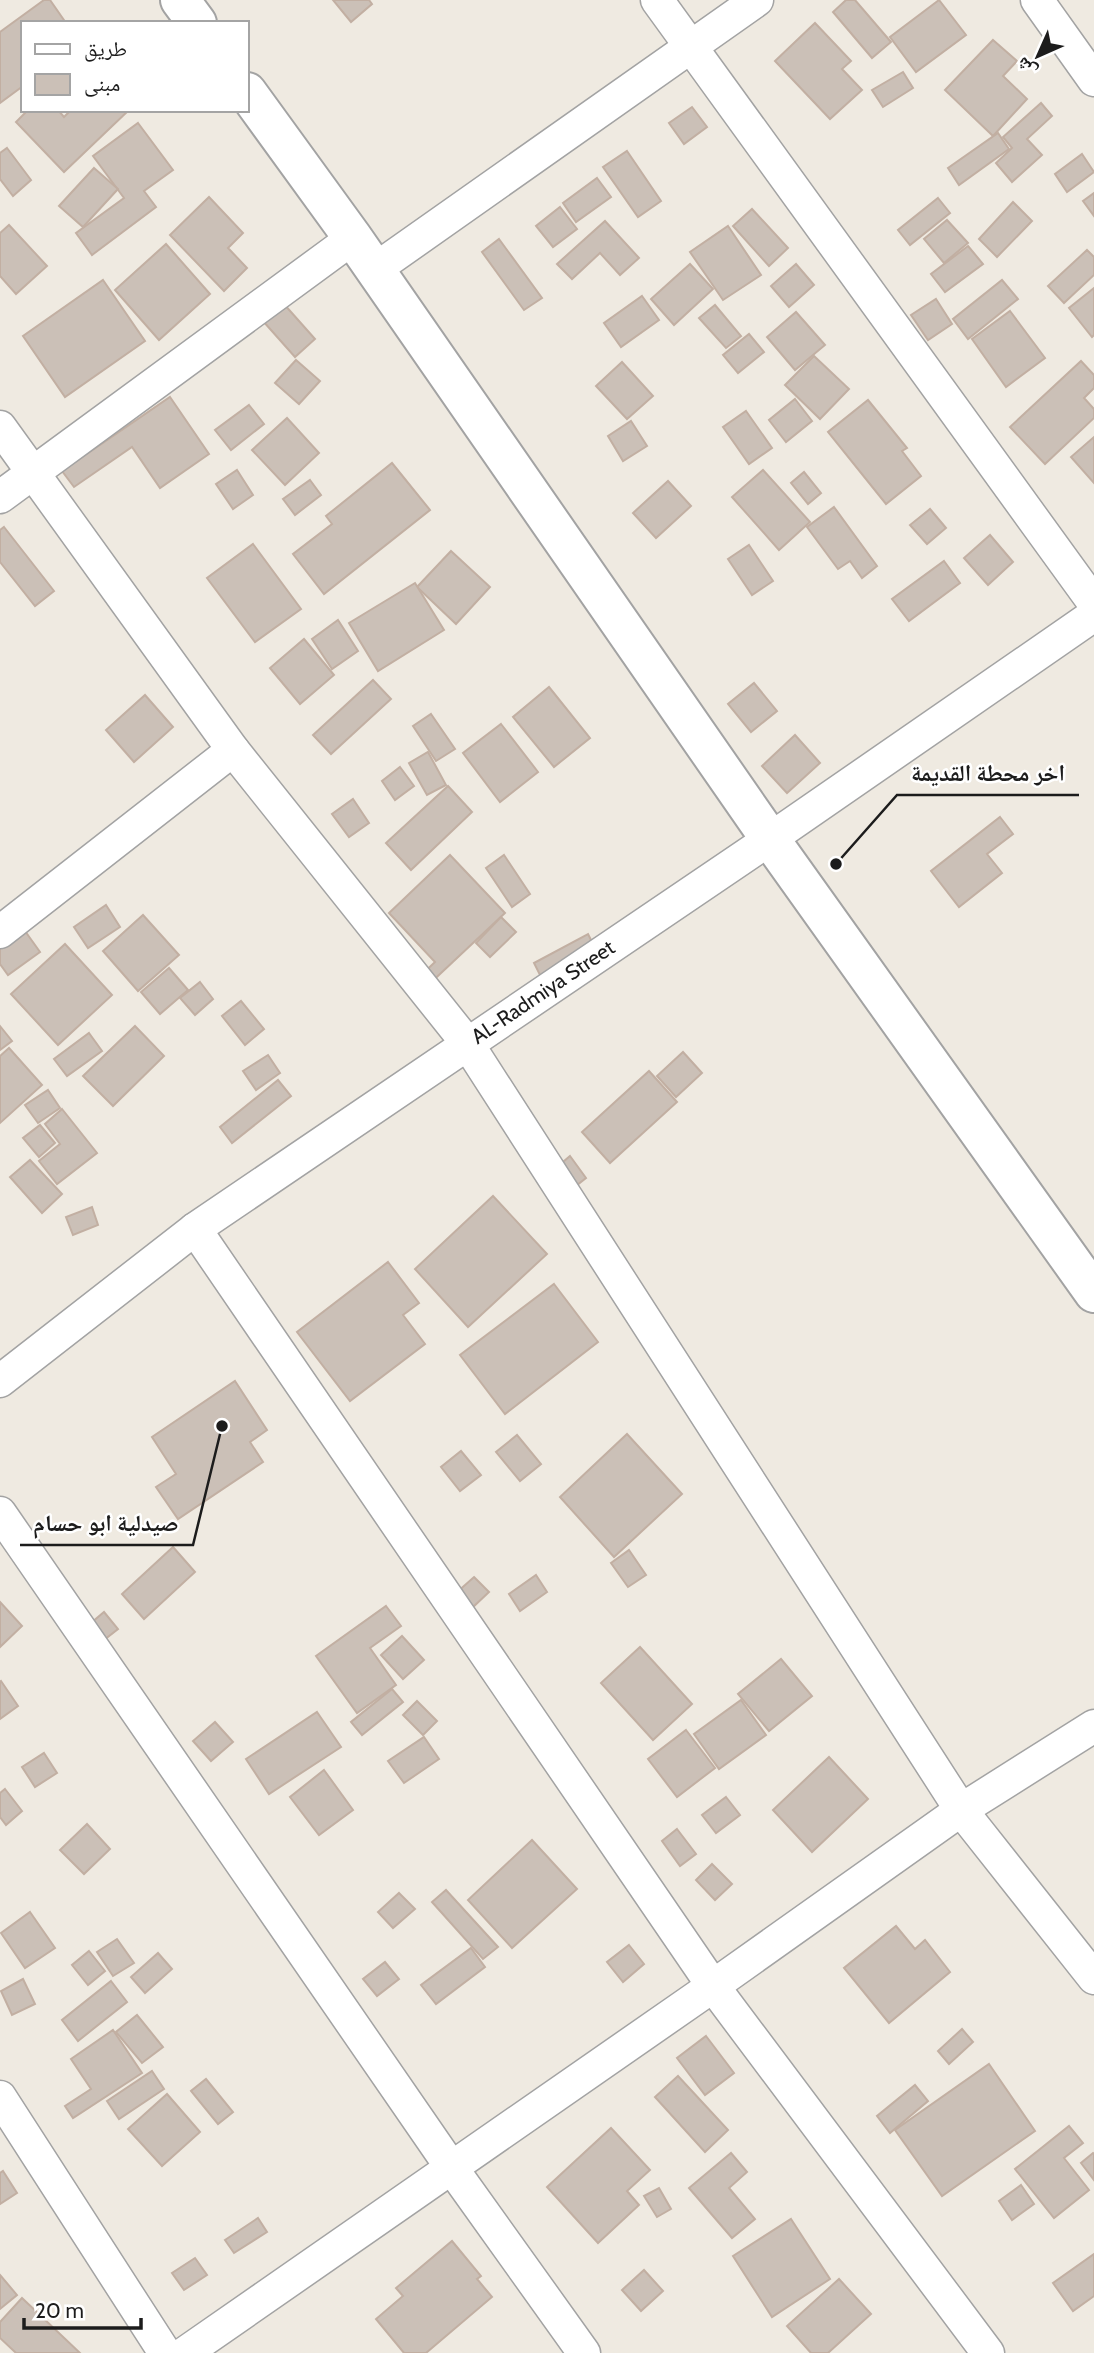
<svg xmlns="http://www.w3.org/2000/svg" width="1094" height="2353" viewBox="0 0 1094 2353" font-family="Cabin,'Noto Naskh Arabic',sans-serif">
	<rect width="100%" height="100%" fill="#efeae1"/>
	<g fill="#cbc0b7" stroke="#c2afa2" stroke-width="2">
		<path d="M44 0H50L66 23H23V86L0 103V32Z"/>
		<path d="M333 0H369L372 4 351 22Z"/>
		<path d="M846 0H855L891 42 872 58 833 12Z"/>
		<path d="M939 0 966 35 916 72 890 37Z"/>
		<path d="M815 23 851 61 842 69 862 90 830 119 775 61Z"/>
		<path d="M993 40 1017 61 1003 76 1027 99 993 136 945 90Z"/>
		<path d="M903 72 913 88 883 107 872 90Z"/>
		<path d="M1041 103 1052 116 1027 139 1042 155 1012 182 996 163 1012 148 1003 137Z"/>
		<path d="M692 107 707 127 684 144 669 123Z"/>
		<path d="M28 110H58L64 117 71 110H129L64 172 16 122Z"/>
		<path d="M138 123 173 170 144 191 156 207 92 255 76 233 124 198 93 156Z"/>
		<path d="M998 133 1009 149 959 185 948 168Z"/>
		<path d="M7 148 31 180 13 196 0 179V153Z"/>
		<path d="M627 151 661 201 638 217 603 167Z"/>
		<path d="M1082 154 1094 172 1067 192 1055 174Z"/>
		<path d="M94 168 118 189 83 227 59 206Z"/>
		<path d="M597 178 611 197 576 222 563 203Z"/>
		<path d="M1094 193V216L1083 201Z"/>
		<path d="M209 197 243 233 228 248 247 268 224 291 170 235Z"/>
		<path d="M938 198 950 213 910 245 898 230Z"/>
		<path d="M1013 202 1032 221 997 257 979 239Z"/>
		<path d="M560 207 577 229 553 247 536 226Z"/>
		<path d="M752 209 788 248 769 266 733 226Z"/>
		<path d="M947 220 968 243 944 263 924 239Z"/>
		<path d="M605 221 639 258 620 275 600 253 572 279 557 264Z"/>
		<path d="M9 225 47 266 16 294 0 276V233Z"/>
		<path d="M728 226 761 275 723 300 690 252Z"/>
		<path d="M499 239 542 298 524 310 482 252Z"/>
		<path d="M166 244 210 294 159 340 115 290Z"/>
		<path d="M968 246 983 264 945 292 931 274Z"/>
		<path d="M1087 250 1094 257V275L1064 303 1048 286Z"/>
		<path d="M690 264 713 289 674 325 651 299Z"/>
		<path d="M796 264 814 285 789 307 771 286Z"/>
		<path d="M103 280 145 341 65 397 23 336Z"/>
		<path d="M1002 280 1018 299 968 339 953 319Z"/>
		<path d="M1094 288V335L1092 337 1069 308Z"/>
		<path d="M275 294 315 339 295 357 255 312Z"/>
		<path d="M642 296 659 320 621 347 604 323Z"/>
		<path d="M936 299 952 324 928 340 911 315Z"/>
		<path d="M715 305 741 336 726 348 699 318Z"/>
		<path d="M1010 311 1045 358 1006 387 972 339Z"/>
		<path d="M796 312 825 345 795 370 767 337Z"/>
		<path d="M749 334 764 352 738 373 723 355Z"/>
		<path d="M814 356 849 389 820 419 785 385Z"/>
		<path d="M296 360 320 381 299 404 275 383Z"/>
		<path d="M1081 361 1094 375V388L1084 398 1094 409V418L1045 464 1010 427Z"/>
		<path d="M622 362 653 396 627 419 596 386Z"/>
		<path d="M170 397 209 454 160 488 132 447 74 487 62 471Z"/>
		<path d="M795 399 812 421 786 442 769 420Z"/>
		<path d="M868 400 907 448 902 451 921 476 886 504 828 432Z"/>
		<path d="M249 405 264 424 231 450 215 430Z"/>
		<path d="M746 411 772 448 749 464 723 427Z"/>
		<path d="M287 418 319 453 285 485 252 450Z"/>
		<path d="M631 421 647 446 623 461 608 436Z"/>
		<path d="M1094 437V483L1071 457Z"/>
		<path d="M392 463 430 510 324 594 293 554 332 524 326 516Z"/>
		<path d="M237 470 253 495 233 509 216 484Z"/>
		<path d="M763 470 810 522 779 550 732 497Z"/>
		<path d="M804 472 821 493 808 504 791 483Z"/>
		<path d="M310 480 321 495 295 515 283 499Z"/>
		<path d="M668 481 691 506 656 538 633 513Z"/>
		<path d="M834 507 877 566 862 578 850 561 838 569 807 527Z"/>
		<path d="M930 509 946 528 927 544 910 525Z"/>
		<path d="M4 527 54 591 35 606 0 562V530Z"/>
		<path d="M990 535 1013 562 988 585 964 558Z"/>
		<path d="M253 544 301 609 255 642 207 578Z"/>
		<path d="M749 545 773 581 752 595 728 559Z"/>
		<path d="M451 551 490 587 456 624 417 587Z"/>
		<path d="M944 561 960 583 909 621 892 599Z"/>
		<path d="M415 583 444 630 378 671 349 623Z"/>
		<path d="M338 620 358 651 332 669 312 639Z"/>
		<path d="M304 639 334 675 300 704 270 668Z"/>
		<path d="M373 680 391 699 331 754 313 735Z"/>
		<path d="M754 683 777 711 751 732 728 704Z"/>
		<path d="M549 687 590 738 554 767 513 717Z"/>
		<path d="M145 695 173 727 134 762 106 730Z"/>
		<path d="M431 714 455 749 436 761 413 726Z"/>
		<path d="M501 724 538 772 500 802 463 753Z"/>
		<path d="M795 735 820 763 787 793 762 766Z"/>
		<path d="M428 752 446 785 427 795 409 763Z"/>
		<path d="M400 767 414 786 395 800 382 781Z"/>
		<path d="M448 786 472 812 411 870 386 843Z"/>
		<path d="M353 799 369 823 349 837 332 814Z"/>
		<path d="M1000 817 1013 834 987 854 1002 873 959 907 931 871Z"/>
		<path d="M450 855 505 913 424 989 416 980 435 962 389 913Z"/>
		<path d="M504 855 530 894 512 907 486 868Z"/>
		<path d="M106 905 120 927 88 948 74 927Z"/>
		<path d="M143 915 179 955 138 991 103 951Z"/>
		<path d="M501 917 516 932 490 957 476 943Z"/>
		<path d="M25 931 40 952 8 975 0 964V948Z"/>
		<path d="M588 934 597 952 543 981 534 963Z"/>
		<path d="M65 944 112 995 58 1045 11 994Z"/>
		<path d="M169 968 188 990 160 1014 141 992Z"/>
		<path d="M200 982 213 999 195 1015 180 998Z"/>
		<path d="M241 1001 264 1029 245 1045 222 1016Z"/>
		<path d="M0 1026 12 1041 0 1050Z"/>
		<path d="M135 1026 164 1056 113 1106 83 1076Z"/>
		<path d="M89 1033 102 1051 67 1076 54 1059Z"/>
		<path d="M9 1048 42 1085 0 1123V1056Z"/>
		<path d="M683 1052 702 1073 676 1097 657 1076Z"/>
		<path d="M268 1055 280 1073 256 1090 243 1071Z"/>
		<path d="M649 1071 677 1102 610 1163 582 1132Z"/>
		<path d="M278 1080 291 1096 232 1143 220 1127Z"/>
		<path d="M48 1090 60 1108 38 1123 25 1105Z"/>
		<path d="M62 1109 97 1153 57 1184 39 1161 60 1144 45 1124Z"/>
		<path d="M40 1125 55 1143 39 1157 23 1138Z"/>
		<path d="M570 1156 586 1178 572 1189 556 1168Z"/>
		<path d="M30 1160 62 1194 42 1213 10 1177Z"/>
		<path d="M493 1196 547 1254 468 1327 415 1269Z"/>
		<path d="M92 1207 98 1225 73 1235 66 1217Z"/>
		<path d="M388 1262 419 1303 403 1315 425 1344 350 1401 297 1332Z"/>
		<path d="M554 1284 598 1342 505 1414 460 1355Z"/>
		<path d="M235 1381 267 1430 250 1442 263 1462 178 1519 156 1487 176 1474 152 1437Z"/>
		<path d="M627 1434 682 1494 614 1557 560 1497Z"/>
		<path d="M517 1435 541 1464 520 1481 496 1452Z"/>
		<path d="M461 1451 481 1475 460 1491 441 1467Z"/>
		<path d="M173 1547 195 1572 144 1619 122 1594Z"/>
		<path d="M629 1550 646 1575 628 1587 611 1563Z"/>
		<path d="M536 1575 547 1592 520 1611 509 1594Z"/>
		<path d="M474 1577 489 1592 471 1609 456 1593Z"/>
		<path d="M0 1602 22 1626 0 1647Z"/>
		<path d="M386 1606 401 1626 370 1648 396 1685 357 1713 316 1656Z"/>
		<path d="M104 1612 118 1629 99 1644 85 1628Z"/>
		<path d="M402 1636 424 1660 403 1679 381 1655Z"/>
		<path d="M640 1647 692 1704 653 1740 601 1683Z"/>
		<path d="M781 1659 812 1696 769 1731 738 1694Z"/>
		<path d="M1 1681 18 1706 0 1719V1682Z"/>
		<path d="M392 1689 403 1702 362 1735 351 1722Z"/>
		<path d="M741 1700 766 1735 719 1769 694 1734Z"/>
		<path d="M417 1701 437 1721 423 1735 403 1715Z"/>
		<path d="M317 1712 341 1747 269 1794 246 1759Z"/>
		<path d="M215 1722 233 1742 211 1761 193 1741Z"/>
		<path d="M686 1730 715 1768 677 1797 648 1759Z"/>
		<path d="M424 1737 439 1759 404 1783 388 1761Z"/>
		<path d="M44 1753 57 1773 35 1787 22 1767Z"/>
		<path d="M829 1757 868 1799 812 1852 773 1810Z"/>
		<path d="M324 1770 353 1810 319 1835 290 1797Z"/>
		<path d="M5 1789 22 1811 6 1825 0 1817V1793Z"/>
		<path d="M726 1797 740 1815 716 1833 702 1815Z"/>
		<path d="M87 1824 110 1849 84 1874 60 1850Z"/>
		<path d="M677 1829 696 1854 680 1866 662 1841Z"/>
		<path d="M532 1840 577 1889 512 1948 468 1900Z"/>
		<path d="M712 1864 732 1884 715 1900 696 1880Z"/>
		<path d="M446 1890 498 1947 483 1959 432 1902Z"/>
		<path d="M399 1893 415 1909 393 1928 378 1912Z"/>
		<path d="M30 1912 55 1948 25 1968 1 1933Z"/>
		<path d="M896 1926 915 1949 925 1940 950 1972 889 2023 844 1968Z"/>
		<path d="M117 1939 134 1963 113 1976 97 1952Z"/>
		<path d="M629 1945 644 1964 623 1982 607 1962Z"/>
		<path d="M471 1948 485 1967 436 2004 421 1985Z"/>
		<path d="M89 1951 105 1971 88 1985 72 1965Z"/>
		<path d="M158 1953 172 1969 145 1993 131 1977Z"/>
		<path d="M385 1962 399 1979 377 1996 363 1979Z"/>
		<path d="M23 1979 35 2004 12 2015 1 1991Z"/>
		<path d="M111 1981 127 2002 78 2041 62 2020Z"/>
		<path d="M137 2015 163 2047 142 2063 116 2032Z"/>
		<path d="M962 2029 973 2042 949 2064 938 2051Z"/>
		<path d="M113 2030 142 2073 73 2118 65 2106 91 2089 71 2059Z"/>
		<path d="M706 2036 734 2073 705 2095 677 2058Z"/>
		<path d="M989 2064 1035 2131 942 2196 895 2130Z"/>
		<path d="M152 2071 164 2089 119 2119 107 2101Z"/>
		<path d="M678 2076 728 2130 705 2152 655 2097Z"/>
		<path d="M206 2079 233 2112 218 2124 191 2091Z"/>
		<path d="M915 2085 928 2101 890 2133 877 2116Z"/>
		<path d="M167 2094 200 2132 162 2166 128 2129Z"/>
		<path d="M1069 2126 1083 2143 1064 2158 1089 2190 1054 2218 1015 2169Z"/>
		<path d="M611 2128 650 2170 627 2191 639 2205 598 2243 547 2187Z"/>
		<path d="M731 2153 747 2172 729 2188 755 2219 732 2238 689 2188Z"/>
		<path d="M1093 2153 1094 2154V2180L1081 2163Z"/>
		<path d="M3 2171 17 2193 0 2204V2173Z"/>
		<path d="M1021 2185 1034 2204 1012 2220 999 2201Z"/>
		<path d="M659 2188 671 2209 657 2217 644 2196Z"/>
		<path d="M258 2218 267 2232 234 2253 225 2240Z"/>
		<path d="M791 2219 830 2279 772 2317 733 2256Z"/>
		<path d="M452 2241 481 2276 477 2279 492 2297 426 2353H404L376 2319 403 2296 396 2288Z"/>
		<path d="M1094 2254V2296L1073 2311 1053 2283Z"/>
		<path d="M195 2258 207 2275 184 2290 172 2273Z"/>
		<path d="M644 2270 663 2291 641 2311 622 2290Z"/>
		<path d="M0 2275 17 2295 0 2309Z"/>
		<path d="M839 2279 871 2314 828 2353H811L787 2326Z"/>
		<path d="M22 2298 80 2353H16L0 2338V2322Z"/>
	</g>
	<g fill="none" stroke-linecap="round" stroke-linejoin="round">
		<g stroke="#a3a3a3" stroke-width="35">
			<g id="minor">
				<path d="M657 0 1094 603"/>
				<path d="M1037 0 1094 80"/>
				<path d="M374 270 757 0"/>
				<path d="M0 427 233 750 467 1043 961 1810 1094 1978"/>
				<path d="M0 497 353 238"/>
				<path d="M0 932 233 750"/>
				<path d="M195 1229 713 1986 988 2353"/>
				<path d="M0 1381 195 1229 770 839 1094 615"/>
				<path d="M0 1513 451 2167 584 2353"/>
				<path d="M0 2097 165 2353"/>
				<path d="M185 2353 713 1986 961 1810 1094 1726"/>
			</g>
		</g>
		<g stroke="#a3a3a3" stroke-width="42">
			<g id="tertiary">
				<path d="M180 0 197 23"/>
				<path d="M247 92 353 238 770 839 1094 1293"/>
			</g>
		</g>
		<use href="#minor" stroke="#fff" stroke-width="32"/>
		<use href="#tertiary" stroke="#fff" stroke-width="38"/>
	</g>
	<g text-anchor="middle" stroke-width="5" stroke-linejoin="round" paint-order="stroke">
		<g font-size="21" fill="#1c1c1c" stroke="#fff">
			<text transform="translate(543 992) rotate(-34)" y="7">AL-Radmiya Street</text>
		</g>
	</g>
	<path fill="none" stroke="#1c1c1c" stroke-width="2.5" d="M836 864L897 795H1079M222 1426L193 1545H20"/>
	<g fill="#1c1c1c" stroke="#fff" stroke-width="2.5">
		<circle cx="836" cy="864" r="7"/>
		<circle cx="222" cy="1426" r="7"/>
	</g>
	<g font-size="23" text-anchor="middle" font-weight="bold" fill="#1c1c1c" stroke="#fff" stroke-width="5" stroke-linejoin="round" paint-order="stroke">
		<text x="988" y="781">اخر محطة القديمة</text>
		<text x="106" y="1531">صيدلية ابو حسام</text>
	</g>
	<rect x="21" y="21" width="228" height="91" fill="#ffffff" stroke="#a4a4a4" stroke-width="2"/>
	<rect x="35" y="44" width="35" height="10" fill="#ffffff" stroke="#a4a4a4" stroke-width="2"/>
	<text x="84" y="56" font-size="21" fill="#1c1c1c">طريق</text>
	<rect x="35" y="74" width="35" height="21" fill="#cbc0b7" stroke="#a4a4a4" stroke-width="2"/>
	<text x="84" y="91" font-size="21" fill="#1c1c1c">مبنى</text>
	<g transform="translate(1038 56) rotate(225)" stroke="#ffffff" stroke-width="5" paint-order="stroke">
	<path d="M0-5L12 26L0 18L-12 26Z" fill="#1c1c1c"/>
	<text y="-10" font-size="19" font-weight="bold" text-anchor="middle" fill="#1c1c1c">ش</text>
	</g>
	<path d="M24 2318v10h117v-10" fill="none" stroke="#1c1c1c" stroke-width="3.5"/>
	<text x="35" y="2318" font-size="21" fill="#1c1c1c" stroke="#ffffff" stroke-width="5" paint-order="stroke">20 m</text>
</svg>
